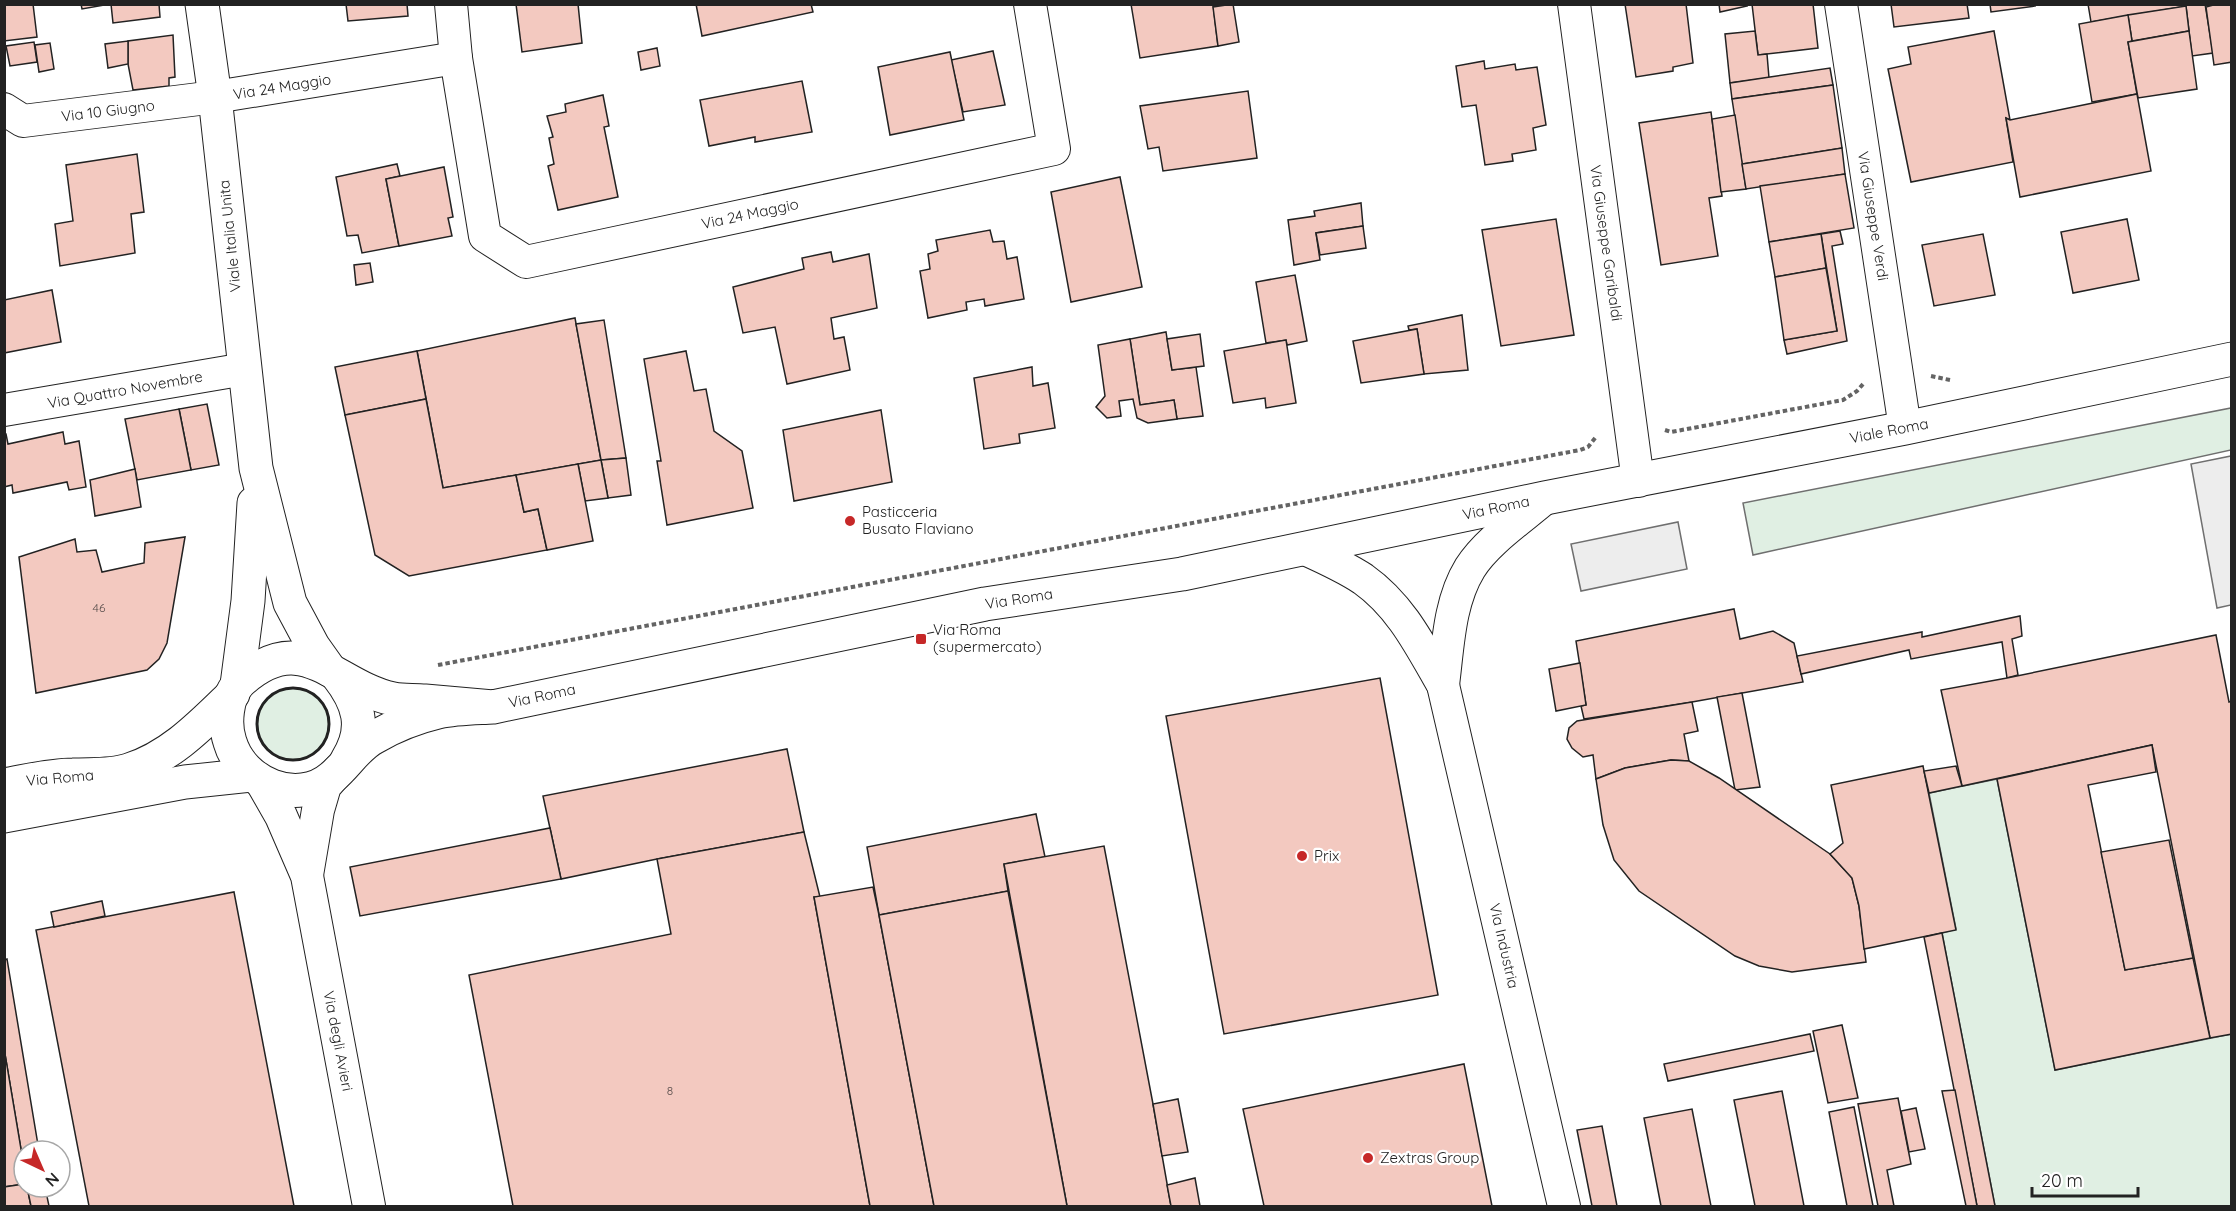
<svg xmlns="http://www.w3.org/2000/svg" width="2236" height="1211" viewBox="0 0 2236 1211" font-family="Quicksand,sans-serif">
	<rect width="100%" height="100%" fill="#fff"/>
	<g fill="#e0efe3" stroke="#6f6f6f" stroke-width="1.5">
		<path d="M2231 408V450L1753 555 1743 503Z"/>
		<circle cx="293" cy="724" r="36"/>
		<path d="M1997 779 2055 1070 2231 1034V1206H1995L1942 933 1956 929 1929 793Z"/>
	</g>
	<g fill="#ededed" stroke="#6f6f6f" stroke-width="1.5">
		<path d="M2231 456V605L2217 608 2191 464Z"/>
		<path d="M1678 522 1687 569 1581 591 1571 544Z"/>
	</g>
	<g fill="#f3c9c0" stroke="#222" stroke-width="1.5">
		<path d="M4 4H33L37 37 4 41Z"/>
		<path d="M81 4H110L82 9Z"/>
		<path d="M111 4H159L160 17 113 23Z"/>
		<path d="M346 4H407L408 16 348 21Z"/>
		<path d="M516 4H578L582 43 522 52Z"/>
		<path d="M696 4H811L813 12 702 36Z"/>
		<path d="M1131 4H1213L1218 46 1140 58Z"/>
		<path d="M1233 4 1239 42 1218 46 1213 7Z"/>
		<path d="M1625 4H1686L1693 63 1673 67V71L1636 77Z"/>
		<path d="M1719 4H1746L1747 6 1720 12Z"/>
		<path d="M1752 4H1813L1818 48 1758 55Z"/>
		<path d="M1891 4H1967L1969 18 1894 27Z"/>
		<path d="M1990 4H2034L2035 6 1991 12Z"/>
		<path d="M2088 4H2205L2213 53 2192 56 2186 6 2091 22Z"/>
		<path d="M2217 4H2232V62L2214 65 2206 7Z"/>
		<path d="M2186 6 2189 31 2132 41 2128 15Z"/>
		<path d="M2128 15 2132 41 2128 42 2137 94 2092 102 2079 24Z"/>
		<path d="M1755 31 1758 55 1767 54 1769 78 1730 83 1725 34Z"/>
		<path d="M1994 31 2010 120 2006 118 2013 162 1911 182 1888 69 1911 64 1908 47Z"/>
		<path d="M2189 31 2197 89 2138 98 2128 42Z"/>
		<path d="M173 35 175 77 169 78V86L133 90 128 64V41Z"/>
		<path d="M128 41V64L108 68 105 44Z"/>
		<path d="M34 42 37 62 10 66 6 46Z"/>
		<path d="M50 43 54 69 39 72 35 45Z"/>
		<path d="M657 48 660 66 641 70 638 52Z"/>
		<path d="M993 51 1005 105 963 112 951 60Z"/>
		<path d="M950 52 964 120 890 135 878 67Z"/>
		<path d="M1484 61 1485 69 1515 64 1516 70 1537 67 1546 125 1533 128 1536 150 1512 154 1513 161 1485 165 1476 105 1462 107 1456 66Z"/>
		<path d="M1830 68 1833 85 1732 99 1730 83Z"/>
		<path d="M802 81 812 132 755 142V137L709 146 700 100Z"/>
		<path d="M1833 85 1842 148 1742 164 1732 99Z"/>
		<path d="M1248 91 1257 158 1163 171 1159 147 1148 149 1140 106Z"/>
		<path d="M2137 94 2151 171 2020 197 2006 118 2010 120Z"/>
		<path d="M603 95 609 126 604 127 618 197 558 210 548 166 554 164 549 138 553 137 547 116 566 112 565 104Z"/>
		<path d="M1711 112 1722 196 1709 198 1718 256 1661 265 1639 123Z"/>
		<path d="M1735 115 1746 189 1721 192 1712 119Z"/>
		<path d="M1842 148 1845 174 1746 189 1742 164Z"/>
		<path d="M137 154 144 212 131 214 135 253 60 266 55 224 73 221 66 165Z"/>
		<path d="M397 164 400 176 386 179 399 246 362 253 358 235 347 236 336 177Z"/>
		<path d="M444 167 453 217 448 218 452 236 399 246 386 179Z"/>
		<path d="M1845 174 1854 228 1769 242 1760 186Z"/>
		<path d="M1120 177 1142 287 1071 302 1051 192Z"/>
		<path d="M1361 203 1363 226 1316 233 1320 260 1294 265 1288 220 1315 216 1314 211Z"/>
		<path d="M1556 219 1574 335 1501 346 1482 230Z"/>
		<path d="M2127 219 2139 280 2073 293 2061 232Z"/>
		<path d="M1363 226 1366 248 1320 255 1316 233Z"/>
		<path d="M990 230 993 242 1004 241 1007 259 1017 257 1024 299 985 306 984 299 966 302 967 310 928 318 920 271 930 269 928 254 938 251 936 240Z"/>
		<path d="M1840 231 1843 244 1832 246 1847 341 1787 354 1784 340 1837 331 1821 234Z"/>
		<path d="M1821 234 1826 268 1775 277 1769 242Z"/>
		<path d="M1983 234 1995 295 1934 306 1922 245Z"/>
		<path d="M831 252 833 262 869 254 877 308 831 318 834 339 844 337 850 370 787 384 775 327 743 333 733 287 804 269 802 258Z"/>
		<path d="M370 263 373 282 356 285 354 265Z"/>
		<path d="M1826 268 1837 331 1784 340 1775 277Z"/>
		<path d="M1295 275 1307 341 1287 345 1286 340 1266 343 1256 282Z"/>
		<path d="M52 290 61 342 4 353V300Z"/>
		<path d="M1462 315 1468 370 1424 374 1417 329 1409 330 1408 326Z"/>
		<path d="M575 318 601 460 443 488 417 351Z"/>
		<path d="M604 320 626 458 601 460 576 324Z"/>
		<path d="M1417 329 1424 374 1361 383 1353 341Z"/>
		<path d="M1166 332 1172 370 1196 367 1203 416 1177 419 1174 400 1140 405 1130 339Z"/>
		<path d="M1200 334 1204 366 1172 370 1167 339Z"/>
		<path d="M1130 339 1140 405 1174 400 1177 419 1148 423 1137 418 1133 399 1119 401 1121 416 1107 418 1096 407 1105 396 1098 345Z"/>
		<path d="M1286 340 1296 403 1266 408 1265 398 1233 403 1224 351Z"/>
		<path d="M417 351 426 399 345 415 335 367Z"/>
		<path d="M686 351 694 391 706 389 714 431 742 451 753 508 667 525 657 461H661L644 359Z"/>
		<path d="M1032 367 1033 386 1048 383 1055 428 1019 434 1020 443 984 449 974 378Z"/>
		<path d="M426 399 443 488 516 475 524 512 538 509 547 550 409 576 375 555 345 415Z"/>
		<path d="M207 404 219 465 191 470 179 409Z"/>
		<path d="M179 409 191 470 137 480 125 419Z"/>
		<path d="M881 410 892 482 794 501 783 430Z"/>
		<path d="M63 432 65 444 79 441 86 487 69 490 67 482 13 493 12 485 4 487V434H6L8 444Z"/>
		<path d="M626 458 631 495 608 498 601 460Z"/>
		<path d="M601 460 608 498 585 501 578 464Z"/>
		<path d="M578 464 593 541 547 550 538 509 524 512 516 475Z"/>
		<path d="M135 469 141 507 95 516 90 480Z"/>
		<path d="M185 537 167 643 159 659 147 670 36 693 19 557 75 539 77 552 96 550 102 572 144 563 145 543Z"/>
		<path d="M1734 609 1740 639 1773 631 1794 643 1803 682 1692 702 1584 719 1581 706 1586 705 1576 641Z"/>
		<path d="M2020 616 2022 636 2012 639 2018 675 2007 678 2002 642 1911 659 1909 650 1801 674 1797 656 1922 632V637Z"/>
		<path d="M2216 635 2229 702 2232 701V1034L2210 1038 2152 745 1962 786 1941 690 2007 678Z"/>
		<path d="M1580 663 1586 705 1556 711 1549 669Z"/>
		<path d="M1380 678 1438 995 1224 1034 1166 716Z"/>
		<path d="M1742 693 1760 787 1735 790 1717 697Z"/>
		<path d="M1692 702 1698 731 1684 734 1689 761 1671 760 1625 768 1596 779 1593 755 1583 757 1572 748 1567 739 1569 728 1577 721Z"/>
		<path d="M2152 745 2156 772 2088 785 2125 970 2193 958 2210 1038 2055 1070 1997 779Z"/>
		<path d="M787 749 804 832 657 859 561 879 543 796Z"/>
		<path d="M1671 760 1689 761 1719 778 1830 854 1852 878 1859 906 1866 962 1792 972 1759 966 1735 956 1639 891 1614 860 1603 825 1596 779 1625 768Z"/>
		<path d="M1923 766 1956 930 1864 949 1859 906 1852 878 1830 854 1843 843 1831 785Z"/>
		<path d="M1956 766 1962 786 1929 793 1924 771Z"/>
		<path d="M1036 814 1045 857 1004 864 1008 891 879 915 867 847Z"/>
		<path d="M550 828 561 879 360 916 350 867Z"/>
		<path d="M804 832 820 897H814L870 1206H513L469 975 671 934 657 859Z"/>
		<path d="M2169 840 2193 958 2125 970 2101 852Z"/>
		<path d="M1104 846 1153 1104 1171 1206H1067L1004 864Z"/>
		<path d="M873 887 879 915 934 1206H870L814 897Z"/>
		<path d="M1008 891 1067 1206H934L879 915Z"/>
		<path d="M234 892 294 1206H89L36 930Z"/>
		<path d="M102 901 105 916 54 927 51 912Z"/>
		<path d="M1942 933 1995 1206H1977L1924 937Z"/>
		<path d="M7 959 39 1151H24V1167L4 1048V960Z"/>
		<path d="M1842 1025 1858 1098 1828 1103 1813 1031Z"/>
		<path d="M1810 1034 1814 1051 1668 1081 1664 1064Z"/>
		<path d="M4 1048 24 1167V1184L4 1187Z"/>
		<path d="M1464 1064 1492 1206H1264L1243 1109Z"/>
		<path d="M1955 1090 1977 1206H1966L1942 1091Z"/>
		<path d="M1782 1091 1804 1206H1755L1734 1100Z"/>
		<path d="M1898 1098 1911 1164 1887 1170 1894 1206H1878L1858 1104Z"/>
		<path d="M1178 1099 1188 1152 1162 1156 1153 1104Z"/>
		<path d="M1854 1107 1873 1206H1847L1829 1112Z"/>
		<path d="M1916 1108 1925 1149 1909 1152 1901 1111Z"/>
		<path d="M1692 1109 1711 1206H1661L1644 1118Z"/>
		<path d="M1602 1126 1617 1206H1592L1577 1130Z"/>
		<path d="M1195 1178 1200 1206H1171L1167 1185Z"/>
		<path d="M24 1184V1187H27L31 1206H4V1187Z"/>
		<path d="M27 1187H45L49 1206H31Z"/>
	</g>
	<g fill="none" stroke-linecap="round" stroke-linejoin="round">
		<g stroke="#222" stroke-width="34">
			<g id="minor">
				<path d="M451 4 456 58 485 236 526 262 1054 149 1030 4"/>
				<path d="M1574 4 1638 481"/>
				<path d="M1841 4 1905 428"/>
				<path d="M4 109 23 121 215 97 456 58"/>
				<path d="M4 410 245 369"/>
				<path d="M1305 549C1325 558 1345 567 1363 579 1401 606 1420 645 1443 685L1564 1206"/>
				<path d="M1443 685C1448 646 1449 602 1470 568 1487 541 1522 518 1545 498"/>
				<path d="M261 781 281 816 307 876 369 1206"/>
				<path d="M307 875 318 810 325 786 339 770"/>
			</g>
		</g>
		<g stroke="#222" stroke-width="35">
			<g id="tertiary">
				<path d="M202 4 215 97 256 468 290 603 313 646 330 670"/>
				<path d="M237 685 248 601 254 503"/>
			</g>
		</g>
		<g stroke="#222" stroke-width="35">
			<g id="primary">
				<path d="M337 675C359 703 367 728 347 760"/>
				<path d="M493 707C470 705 447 703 425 701 414 700 403 701 393 699 333 686 303 625 240 682 226 696 224 725 230 742 242 783 297 807 332 777 347 765 357 746 375 737 394 726 417 717 438 712 455 708 475 708 493 707L985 604 1182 574 1545 498 1905 428 2232 359"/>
				<path d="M4 785C27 781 50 775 73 775 92 774 111 776 129 770 171 757 202 724 233 694"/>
				<path d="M4 816 185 782 251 775"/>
			</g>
		</g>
		<g stroke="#646464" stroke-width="4" stroke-dasharray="4.5 3" stroke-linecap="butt">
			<path d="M1931 376 1950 380"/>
			<path d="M1665 430 1671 432 1843 400 1857 391 1864 383"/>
			<path d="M438 665 1580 450 1588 447 1596 437"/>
		</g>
		<use href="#minor" stroke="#fff" stroke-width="32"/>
		<use href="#tertiary" stroke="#fff" stroke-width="33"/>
		<use href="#primary" stroke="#fff" stroke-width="33"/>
		<circle stroke="#222" stroke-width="3" cx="293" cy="724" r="36"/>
	</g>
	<g fill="#c62828" stroke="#fff" stroke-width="2">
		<circle cx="850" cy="521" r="6"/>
		<rect x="915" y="633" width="12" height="12" rx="3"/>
		<circle cx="1302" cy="856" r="6"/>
		<circle cx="1368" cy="1158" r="6"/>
	</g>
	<g text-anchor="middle" stroke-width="4.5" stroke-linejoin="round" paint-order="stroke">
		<g font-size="12" fill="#564c4a">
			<text x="99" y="612">46</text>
			<text x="670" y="1095">8</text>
		</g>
		<g font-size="15" fill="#222" stroke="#fff">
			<text transform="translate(282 87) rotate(-9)" y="5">Via 24 Maggio</text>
			<text transform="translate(108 111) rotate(-7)" y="5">Via 10 Giugno</text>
			<text transform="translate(750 214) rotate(-12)" y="5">Via 24 Maggio</text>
			<text transform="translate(1873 216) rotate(81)" y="5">Via Giuseppe Verdi</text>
			<text transform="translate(230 236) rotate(-96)" y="5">Viale Italia Unita</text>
			<text transform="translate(1606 243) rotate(82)" y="5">Via Giuseppe Garibaldi</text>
			<text transform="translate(125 390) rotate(-10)" y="5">Via Quattro Novembre</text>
			<text transform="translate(1889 431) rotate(-11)" y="5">Viale Roma</text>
			<text transform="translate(1496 508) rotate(-12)" y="5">Via Roma</text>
			<text transform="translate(1019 599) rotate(-9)" y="5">Via Roma</text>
			<text transform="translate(542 696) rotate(-12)" y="5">Via Roma</text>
			<text transform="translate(60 778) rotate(-5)" y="5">Via Roma</text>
			<text transform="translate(1504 946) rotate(77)" y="5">Via Industria</text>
			<text transform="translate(338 1041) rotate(79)" y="5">Via degli Avieri</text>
		</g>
		<g font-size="15" fill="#222" stroke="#fff" text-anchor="start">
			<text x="862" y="517">Pasticceria<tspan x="862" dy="17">Busato Flaviano</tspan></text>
			<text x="933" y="635">Via Roma<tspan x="933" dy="17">(supermercato)</tspan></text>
			<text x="1314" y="861">Prix</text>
			<text x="1380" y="1163">Zextras Group</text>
		</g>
	</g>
	<rect width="2236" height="1211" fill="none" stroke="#222222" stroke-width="12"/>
	<g transform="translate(42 1169) rotate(136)"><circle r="28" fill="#ffffff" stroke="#a7a7a7" stroke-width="1.5"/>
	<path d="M0-4.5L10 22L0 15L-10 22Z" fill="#c62828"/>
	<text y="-9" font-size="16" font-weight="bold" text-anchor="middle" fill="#222222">N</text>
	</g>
	<path d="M2032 1187v9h106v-9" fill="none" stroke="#222222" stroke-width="3"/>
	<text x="2041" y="1187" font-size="18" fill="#222222" stroke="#ffffff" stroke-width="4.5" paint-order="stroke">20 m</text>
</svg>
